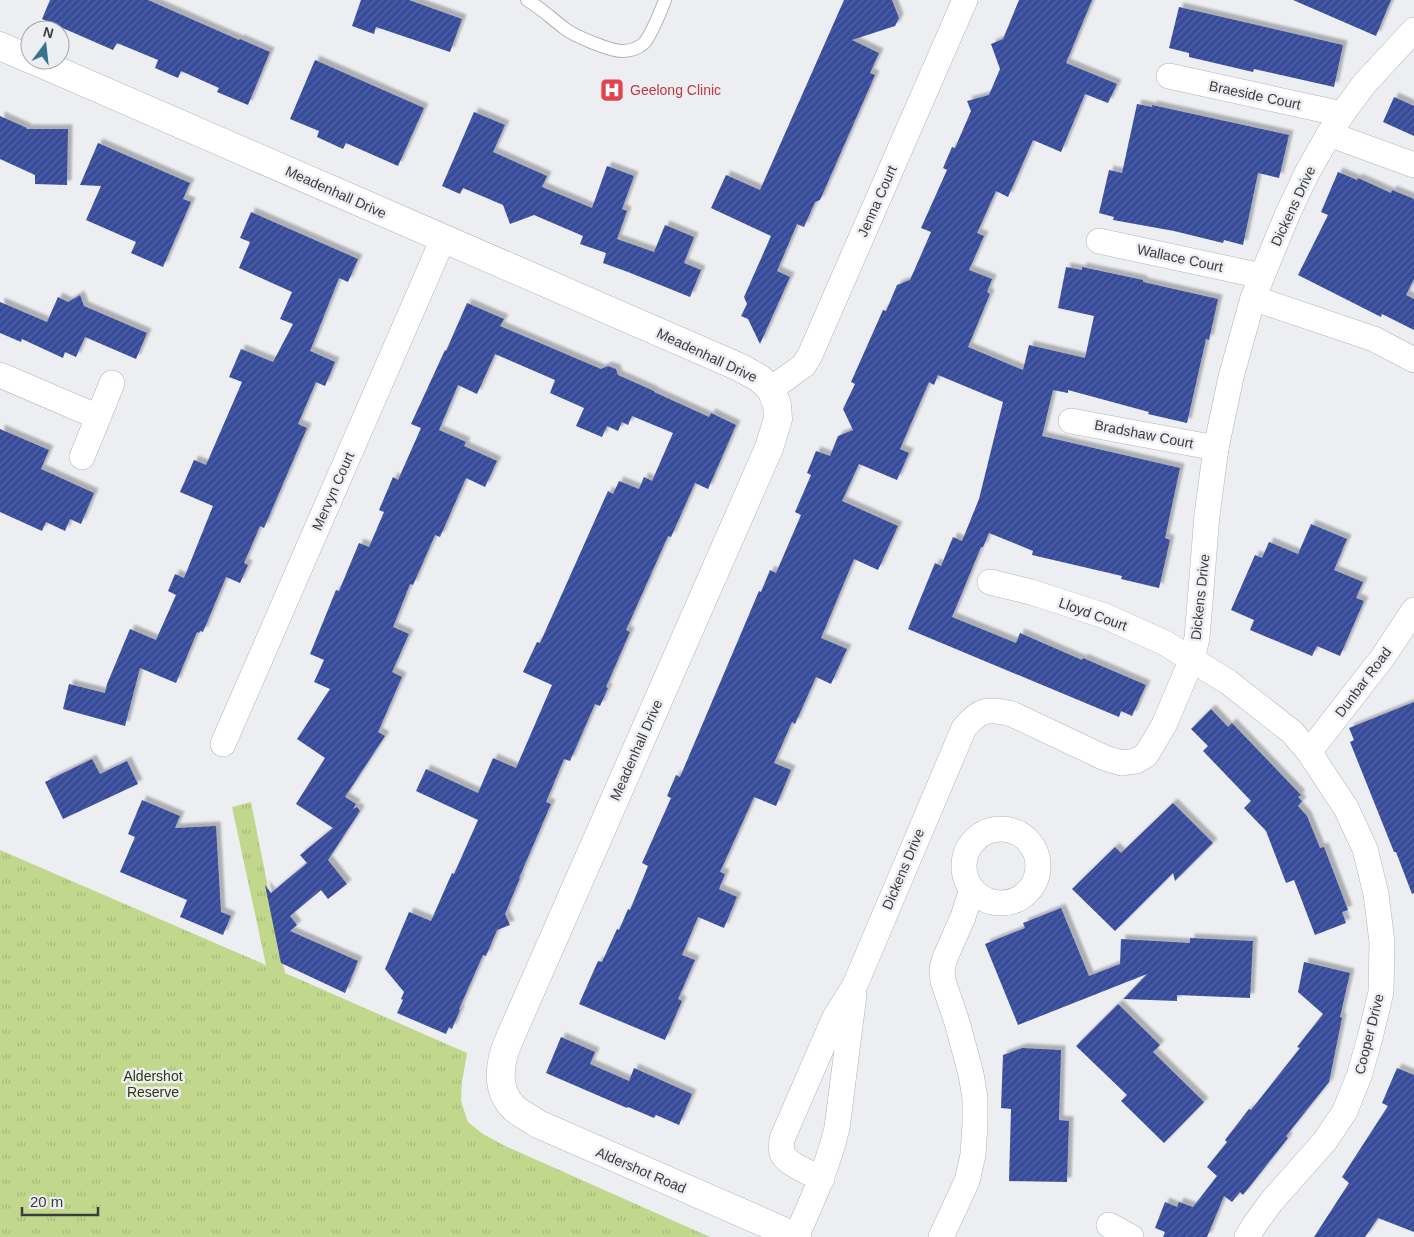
<svg xmlns="http://www.w3.org/2000/svg" width="1414" height="1237" viewBox="0 0 1414 1237" font-family="Arial,sans-serif">
	<defs>
		<pattern id="park-tufts" width="24" height="20" patternUnits="userSpaceOnUse" patternTransform="scale(1.25)"><rect width="24" height="20" fill="#c1d88c"/><path d="M3 7l-1-3M5 7V3M7 7l1-3M15 17l-1-3M17 17v-4M19 17l1-3" fill="none" stroke="#a7ba7a"/></pattern>
		<pattern id="building-hatch" width="6" height="6" patternUnits="userSpaceOnUse" patternTransform="scale(1.25)"><rect width="6" height="6" fill="#374c9a"/><path d="M-1 1l2-2M0 6l6-6M5 7l2-2" fill="none" stroke="#5364a3"/></pattern>
		<filter id="shadow"><feDropShadow dx="4.5" dy="-4.5" stdDeviation="1" flood-color="#0004"/></filter>
	</defs>
	<rect width="100%" height="100%" fill="#eceef2"/>
	<path fill="url(#park-tufts)" d="M251 802 285 973 467 1053 462 1082 461 1101 468 1122 483 1134 505 1146 710 1237H0V850L266 965 232 807Z"/>
	<g fill="url(#building-hatch)" filter="url(#shadow)">
		<path d="M50 0H148L239 40 240 39 270 52 248 105 217 92 219 88 181 71 178 78 155 68 158 60 117 43 113 50 42 19Z"/>
		<path d="M361 0H409L462 19 450 52 376 27 374 34 352 26Z"/>
		<path d="M844 0H892L899 18 895 26 852 40 879 53 870 73 875 75 820 200 815 202 804 227 797 224 777 271 790 277 760 344 748 319 741 316 747 304 744 297 771 236 711 208 726 175 760 190Z"/>
		<path d="M1019 0H1092L1066 63 1117 84 1108 103 1085 94 1061 152 1033 140 1008 197 996 191 977 233 984 236 969 270 992 279 987 292 990 294 968 347 1023 370 1029 345 1085 358 1094 316 1058 308 1066 267 1082 270V267L1143 280V282L1218 299 1209 340 1206 339 1187 423 1148 414 1149 412 1068 390V393L1053 390 1042 436 1180 468 1165 538 1170 540 1159 588 1121 579 1122 576 1032 555 1033 551 989 533 983 547H981L952 617 1016 643 1020 633 1082 660 1083 658 1146 685 1132 716 1121 711 1119 717 908 629 935 563 941 566 953 537 962 541 979 499 1003 402 938 375 934 385 929 382 900 449 909 453 897 480 859 464 842 501 898 526 878 570 854 559 821 638 847 649 831 684 816 677 795 724 792 722 774 763 791 770 776 806 754 797 720 872 725 874 719 889 737 897 724 928 698 917 682 955 695 960 678 999 682 1001 665 1040 579 1004 598 961 602 962 617 929 619 930 628 909 630 910 648 866 642 863 671 798 667 796 676 775 680 777 759 591 761 592 770 570 776 573 801 515 795 512 811 475 807 473 816 451 830 456 838 436 853 430 843 409 855 384 851 382 883 310 886 311 897 285 910 280 931 232 921 228 947 170 943 168 952 147 955 148 971 111 967 101 989 95 1000 69 991 44 1003 39Z"/>
		<path d="M1293 0H1391L1376 36Z"/>
		<path d="M1179 7 1343 45 1334 87 1254 69 1253 72 1189 57V53L1169 48Z"/>
		<path d="M315 60 424 108 398 166 346 143 343 149 317 137 319 131 290 119Z"/>
		<path d="M1394 97 1414 106V136L1383 122Z"/>
		<path d="M1137 104 1152 107V105L1289 135 1279 178 1258 173 1243 245 1224 240 1223 243 1174 231 1113 220 1114 217 1099 213 1109 170 1122 173Z"/>
		<path d="M474 112 505 125 493 152 547 176 542 187 592 208 607 166 634 176 622 209 627 211 617 239 654 252 665 225 694 237 684 263 701 270 690 297 628 272 603 263 606 253 580 244 583 236 534 215 510 224 503 205 463 188 460 194 442 186Z"/>
		<path d="M0 116 27 128 26 129H68L67 185 35 184V175L0 159Z"/>
		<path d="M98 143 190 183 183 199 191 202 163 267 131 253 136 242 86 220 101 186 80 185Z"/>
		<path d="M1338 172 1357 180 1358 178 1391 193 1392 190 1414 199V279L1406 295 1414 299V330L1382 314 1381 317 1298 275 1328 215 1321 212Z"/>
		<path d="M251 212 358 259 348 282 339 278 310 351 335 362 325 386 316 382 298 424 307 428 264 528 260 526 244 563 248 565 240 583 226 577 203 632 200 631 199 633 197 632 176 683 140 668 125 726 63 709 69 684 105 693 107 684 130 629 156 640 176 595 168 591 175 574 184 578 213 506 180 492 194 460 206 465 242 382 229 377 241 349 273 362 293 324 280 319 292 292 239 268 250 242 240 238Z"/>
		<path d="M80 295 84 306 147 333 136 359 85 337 76 357 65 352 63 358 22 339 21 342 0 333V302L47 322 58 297 68 302Z"/>
		<path d="M467 303 504 319 500 326 601 369 608 366 616 369 618 375 654 391V392L709 417 711 413 736 425 708 489 695 483 671 537 668 536 626 630 630 632 606 687 608 688 600 706 595 704 570 761 564 759 546 802 551 804 519 878H520L505 914 510 925 497 930 486 956 483 955 459 1009 460 1010 452 1029 449 1027 446 1034 397 1013 403 1000 401 999 404 992 385 969 409 912 431 921 452 873 454 874 478 820 416 791 426 769 478 793 493 758 516 768 552 685 523 672 537 642 540 643 608 491 613 494 619 481 639 489 644 477 652 481 673 433 632 416 628 425 622 422 618 431 607 426 602 437 576 426 584 408 550 393 555 380 495 354 477 394 458 385 439 430 466 442 464 446 497 461 485 487 466 478 440 537 435 535 413 585 410 584 393 627 409 634 392 672 402 677 378 732 385 736 345 797 356 804 353 809 357 807 360 811 328 860 347 884 328 899 321 890 290 916 297 925 290 931 358 961 345 993 281 963 265 885 271 893 307 863 300 855 333 828 296 804 325 758 297 739 330 689 314 682 324 660 310 654 336 590 339 591 359 543 369 547 384 512 379 510 393 477 398 480 421 428 411 424 445 350 446 351Z"/>
		<path d="M0 429 49 450 41 469 94 493 81 524 70 519 65 531 46 522 42 531 0 512Z"/>
		<path d="M1311 524 1347 539 1334 570 1363 582 1356 598 1364 601 1340 656 1317 646 1312 656 1250 630 1254 620 1231 610 1255 555 1262 558 1269 542 1298 554Z"/>
		<path d="M1414 702V893L1412 894 1396 852H1394L1350 742 1354 740 1349 728Z"/>
		<path d="M1211 709 1228 727 1232 723 1301 795 1298 797 1302 801 1298 806 1307 816 1320 848 1324 847 1348 910 1342 912 1346 923 1315 935 1294 880 1286 883 1266 831 1244 808 1251 801 1203 751 1208 746 1191 729Z"/>
		<path d="M92 759 100 774 127 761 138 784 63 819 45 782Z"/>
		<path d="M142 800 180 816 175 828 216 826 221 912 231 916 223 935 180 917 187 900 120 872 135 837 128 834Z"/>
		<path d="M1173 803 1213 843 1175 881 1173 873 1115 931 1072 889 1115 847 1121 853Z"/>
		<path d="M1061 908 1089 976 1120 964 1121 939 1190 943V938L1253 941 1250 998 1177 995V1001L1123 999 1147 974 1018 1025 985 944 1025 928 1023 923Z"/>
		<path d="M1304 962 1350 973 1340 1017 1342 1018 1329 1082 1286 1136 1288 1138 1243 1195 1240 1192 1232 1202 1224 1196 1207 1237H1163L1165 1232 1155 1228 1165 1202 1177 1207 1179 1202 1193 1207 1217 1176 1207 1167 1227 1142 1225 1140 1249 1109 1251 1110 1300 1048 1297 1047 1323 1014 1298 992Z"/>
		<path d="M1118 1004 1160 1045 1153 1052 1204 1102 1164 1143 1121 1101 1127 1095 1076 1046Z"/>
		<path d="M561 1037 595 1052 590 1064 629 1081 634 1068 692 1094 679 1125 656 1115 654 1118 628 1107 627 1108 546 1073Z"/>
		<path d="M1022 1048 1061 1050 1059 1120 1069 1121 1067 1182 1009 1181 1011 1109 1001 1108 1003 1055Z"/>
		<path d="M1397 1068 1414 1075V1232L1378 1218 1365 1237H1314L1349 1183 1342 1177 1388 1106 1382 1103Z"/>
	</g>
	<g fill="none" stroke-linecap="round" stroke-linejoin="round">
		<g stroke="#b2b3b7" stroke-width="14">
			<path id="lane" d="M527 0C541 8 551 18 564 28 574 36 612 52 624 51 631 51 641 47 645 42 653 31 660 13 665 0"/>
		</g>
		<g stroke="#b2b3b7" stroke-width="26">
			<g id="street">
				<path d="M1169 76 1342 114"/>
				<path d="M1329 134 1414 165"/>
				<path d="M1099 241 1262 276"/>
				<path d="M1253 298 1374 339 1414 360"/>
				<path d="M0 375 98 417"/>
				<path d="M771 389 804 365 810 355 965 0"/>
				<path d="M1071 421 1216 448"/>
				<path d="M82 457 112 383"/>
				<path d="M990 582 1031 592 1105 616 1165 643 1228 682 1292 732 1309 752 1346 808 1365 849 1376 894 1382 942 1381 992 1370 1038 1359 1076 1345 1111 1325 1141 1271 1202 1255 1224 1247 1237"/>
				<path d="M223 744 443 239"/>
				<path d="M1309 752 1383 657 1414 610"/>
				<circle cx="1001" cy="866" r="37"/>
				<path d="M822 1179C812 1174 789 1165 783 1155 780 1150 782 1144 782 1139L834 1019 855 985 964 728C980 709 988 708 1012 714L1105 758 1122 763 1136 761 1146 755 1154 742 1164 725 1192 659 1197 638 1207 515 1216 448 1231 377 1253 298 1288 213 1307 173 1329 134 1342 114 1365 83 1414 30"/>
				<path d="M1109 1225 1131 1237"/>
				<path d="M796 1237C812 1201 828 1166 837 1128L854 995"/>
				<path d="M941 1237 967 1181 973 1155 975 1124V1098L971 1074 957 1022 943 981 942 969 945 958 963 917 972 889"/>
			</g>
		</g>
		<g stroke="#b2b3b7" stroke-width="29">
			<g id="secondary">
				<path d="M0 46 30 59"/>
				<path d="M33 60 739 367 759 378 771 389 777 405 778 419 769 448 509 1040C500 1061 495 1087 512 1106 518 1113 530 1118 538 1124L797 1237"/>
			</g>
		</g>
		<use href="#lane" stroke="#fff" stroke-width="12"/>
		<use href="#street" stroke="#fff" stroke-width="25"/>
		<use href="#secondary" stroke="#fff" stroke-width="28"/>
	</g>
	<defs>
		<g id="hospital-square" transform="scale(1.25)"><rect x="-9" y="-9" width="18" height="18" rx="4" fill="#e0444e" stroke="#eceef2"/><path d="M-5-5h3v3.5h4V-5h3V5h-3V1.5h-4V5h-3Z" fill="#fff"/></g>
	</defs>
	<g fill-rule="evenodd">
		<use href="#hospital-square" x="612" y="90"/>
	</g>
	<g text-anchor="middle" stroke-width="5" stroke-linejoin="round" paint-order="stroke">
		<g font-size="14" fill="#be3a42" stroke="#eceef2" text-anchor="start">
			<text x="630" y="95">Geelong Clinic</text>
		</g>
		<g font-size="14" fill="#3b3c3d" stroke="#eceef2">
			<text transform="translate(1255 95) rotate(12)" y="5">Braeside Court</text>
			<text transform="translate(336 192) rotate(24)" y="5">Meadenhall Drive</text>
			<text transform="translate(877 201) rotate(-66)" y="5">Jenna Court</text>
			<text transform="translate(1293 206) rotate(-65)" y="5">Dickens Drive</text>
			<text transform="translate(1180 258) rotate(12)" y="5">Wallace Court</text>
			<text transform="translate(707 355) rotate(25)" y="5">Meadenhall Drive</text>
			<text transform="translate(1144 434) rotate(11)" y="5">Bradshaw Court</text>
			<text transform="translate(333 491) rotate(-66)" y="5">Mervyn Court</text>
			<text transform="translate(1200 597) rotate(-84)" y="5">Dickens Drive</text>
			<text transform="translate(1093 614) rotate(20)" y="5">Lloyd Court</text>
			<text transform="translate(1363 682) rotate(-53)" y="5">Dunbar Road</text>
			<text transform="translate(636 750) rotate(-66)" y="5">Meadenhall Drive</text>
			<text transform="translate(903 869) rotate(-67)" y="5">Dickens Drive</text>
			<text transform="translate(1369 1034) rotate(-76)" y="5">Cooper Drive</text>
			<text transform="translate(641 1170) rotate(23)" y="5">Aldershot Road</text>
		</g>
		<g font-size="14" fill="#2d380e" stroke="#eceef2">
			<text x="153" y="1081">Aldershot<tspan x="153" dy="16">Reserve</tspan></text>
		</g>
	</g>
	<g transform="translate(45 45) rotate(15)"><circle r="24" fill="#eceef2" stroke="#a5a7aa"/>
	<path d="M0-4L9 19L0 12L-9 19Z" fill="#38748c"/>
	<text y="-8" font-size="14" font-weight="bold" text-anchor="middle" fill="#3b3c3d">N</text>
	</g>
	<path d="M22 1207v8h76v-8" fill="none" stroke="#3b3c3d" stroke-width="2.5"/>
	<text x="30" y="1207" font-size="15" fill="#3b3c3d" stroke="#eceef2" stroke-width="4" paint-order="stroke">20 m</text>
</svg>
